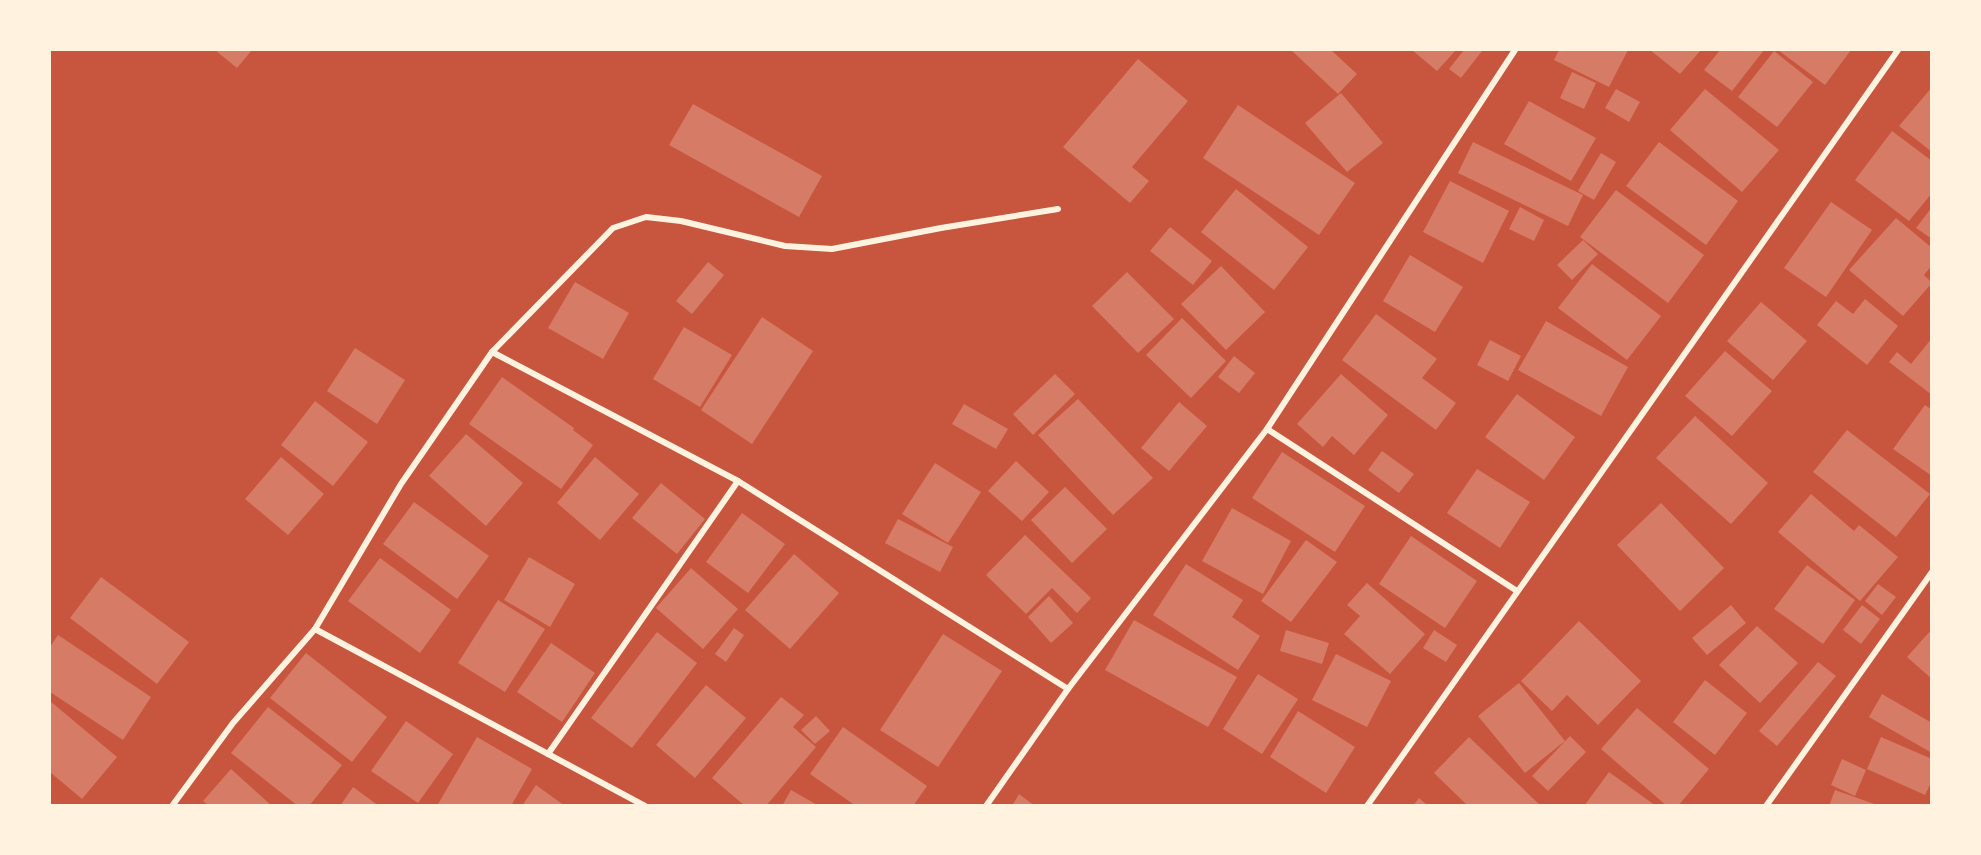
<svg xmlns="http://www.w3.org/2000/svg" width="1981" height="855" viewBox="0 0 1981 855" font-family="'IBM Plex Sans',sans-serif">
	<rect width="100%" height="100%" fill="#c8553d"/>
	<g fill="#d67c66">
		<path d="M215 50H252L237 68Z"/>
		<path d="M1291 50H1331L1357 74 1338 94Z"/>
		<path d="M1412 50H1456L1437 71Z"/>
		<path d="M1464 50 1482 51 1461 78 1449 69Z"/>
		<path d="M1559 50H1628L1609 87 1554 60Z"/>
		<path d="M1650 50H1701L1680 74Z"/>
		<path d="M1720 50H1764L1732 91 1704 70Z"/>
		<path d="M1778 50H1851L1825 85Z"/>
		<path d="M1774 51 1813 82 1777 127 1738 97Z"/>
		<path d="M1138 59 1188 101 1132 167 1149 181 1130 203 1063 147Z"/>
		<path d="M1572 72 1596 83 1584 109 1560 98Z"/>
		<path d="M1932 87V152L1899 126Z"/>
		<path d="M1616 89 1640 102 1629 122 1605 108Z"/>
		<path d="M1705 89 1779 150 1742 192 1670 130Z"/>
		<path d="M1341 93 1383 143 1347 172 1305 123Z"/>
		<path d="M1529 101 1596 138 1571 181 1504 144Z"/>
		<path d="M693 104 822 176 799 217 669 145Z"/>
		<path d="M1238 105 1355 183 1319 235 1203 158Z"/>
		<path d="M1892 131 1932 161V193L1909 221 1855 180Z"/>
		<path d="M1473 142 1583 195 1568 226 1458 173Z"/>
		<path d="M1659 142 1738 201 1706 245 1626 186Z"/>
		<path d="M1601 153 1616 162 1594 200 1578 191Z"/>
		<path d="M1450 181 1509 211 1483 263 1423 232Z"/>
		<path d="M1236 189 1308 247 1274 290 1201 232Z"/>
		<path d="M1616 190 1704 255 1668 303 1580 237Z"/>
		<path d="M1831 202 1872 230 1826 297 1784 268Z"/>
		<path d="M1520 207 1544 220 1534 241 1509 229Z"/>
		<path d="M1932 207V239L1916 228Z"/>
		<path d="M1896 218 1932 248V265L1924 275 1932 283 1903 316 1849 270Z"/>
		<path d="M1170 227 1212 261 1193 285 1150 251Z"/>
		<path d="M1583 240 1598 254 1572 280 1557 265Z"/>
		<path d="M1410 255 1463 287 1435 332 1383 301Z"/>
		<path d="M708 262 724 275 692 314 676 301Z"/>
		<path d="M1592 264 1661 316 1627 360 1558 308Z"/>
		<path d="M1221 266 1265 312 1226 350 1181 304Z"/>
		<path d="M1127 272 1174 319 1138 353 1092 306Z"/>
		<path d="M575 282 629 313 603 359 548 328Z"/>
		<path d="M1865 299 1898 326 1867 365 1817 325 1836 301 1853 314Z"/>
		<path d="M1761 302 1807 341 1773 380 1727 341Z"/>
		<path d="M1376 314 1437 359 1422 378 1456 403 1436 430 1342 360Z"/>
		<path d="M762 317 813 351 752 444 701 410Z"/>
		<path d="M1182 318 1226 361 1191 398 1146 355Z"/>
		<path d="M1546 321 1628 367 1601 416 1518 370Z"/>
		<path d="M684 327 732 355 700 407 653 379Z"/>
		<path d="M1932 338V395L1889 362 1897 352 1911 364Z"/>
		<path d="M1490 340 1521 356 1508 381 1477 365Z"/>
		<path d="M355 348 405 380 377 424 327 391Z"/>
		<path d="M1725 351 1772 391 1732 436 1685 396Z"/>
		<path d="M1234 356 1255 373 1239 393 1218 377Z"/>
		<path d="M1055 374 1075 394 1033 435 1013 414Z"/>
		<path d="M1341 374 1388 415 1354 455 1332 436 1323 447 1297 424Z"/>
		<path d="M502 377 574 428 573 430 593 445 561 489 469 424Z"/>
		<path d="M1517 394 1575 437 1544 480 1485 437Z"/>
		<path d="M1078 399 1153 478 1113 515 1038 435Z"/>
		<path d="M315 401 368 442 333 486 281 445Z"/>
		<path d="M1179 402 1207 426 1169 471 1141 448Z"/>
		<path d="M964 404 1008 429 996 449 952 424Z"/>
		<path d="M1925 405 1932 410V476L1893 449Z"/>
		<path d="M1695 416 1768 483 1731 524 1656 458Z"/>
		<path d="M1847 430 1930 494 1896 537 1813 472Z"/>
		<path d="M466 434 523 483 486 526 429 476Z"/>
		<path d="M1382 451 1414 474 1399 493 1368 470Z"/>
		<path d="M1282 452 1365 506 1335 552 1252 498Z"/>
		<path d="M281 457 324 494 288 535 245 499Z"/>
		<path d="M595 457 639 494 600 540 557 503Z"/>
		<path d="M1016 461 1049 492 1022 521 988 491Z"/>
		<path d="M935 463 981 492 948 543 902 514Z"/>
		<path d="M1477 469 1530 502 1500 548 1447 513Z"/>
		<path d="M661 483 705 519 677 554 632 518Z"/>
		<path d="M1065 487 1107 529 1072 563 1031 520Z"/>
		<path d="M1811 494 1854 531 1859 525 1898 557 1860 601 1778 532Z"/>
		<path d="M414 502 489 556 457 599 383 544Z"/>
		<path d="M1661 503 1724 568 1680 611 1617 545Z"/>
		<path d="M1232 508 1291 541 1263 594 1202 561Z"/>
		<path d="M742 513 785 544 748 593 706 562Z"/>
		<path d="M898 519 953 547 940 572 885 543Z"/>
		<path d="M1025 535 1091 598 1077 613 1052 588 1026 614 986 575Z"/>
		<path d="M1411 536 1477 581 1445 628 1379 584Z"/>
		<path d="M1306 540 1337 562 1291 622 1261 601Z"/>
		<path d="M794 554 839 593 790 649 745 610Z"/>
		<path d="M529 557 575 584 550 627 504 600Z"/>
		<path d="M380 558 451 610 420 653 348 601Z"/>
		<path d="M1186 564 1243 600 1232 617 1260 636 1238 670 1153 615Z"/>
		<path d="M1807 565 1855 600 1823 644 1774 609Z"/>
		<path d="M691 568 738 609 703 649 656 608Z"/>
		<path d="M101 577 189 642 157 684 70 618Z"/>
		<path d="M1367 583 1425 634 1390 674 1344 634 1360 616 1347 605Z"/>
		<path d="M1878 584 1896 597 1882 615 1865 601Z"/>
		<path d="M1049 596 1073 623 1051 643 1028 617Z"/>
		<path d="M498 600 545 629 505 692 458 663Z"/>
		<path d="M1731 605 1746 623 1707 655 1692 638Z"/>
		<path d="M1862 605 1880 619 1861 644 1843 630Z"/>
		<path d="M1134 620 1237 677 1208 727 1105 670Z"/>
		<path d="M1579 621 1641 681 1598 725 1567 695 1552 711 1521 681Z"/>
		<path d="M1757 626 1798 663 1760 703 1719 665Z"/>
		<path d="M734 628 744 635 726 662 715 654Z"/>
		<path d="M1932 629V679L1907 657Z"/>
		<path d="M1286 630 1329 643 1322 664 1280 651Z"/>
		<path d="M1434 630 1457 645 1446 662 1423 648Z"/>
		<path d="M657 632 697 663 632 748 591 718Z"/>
		<path d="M943 634 1002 671 938 767 880 730Z"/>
		<path d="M58 635 151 697 123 740 50 692V647Z"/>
		<path d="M551 643 595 673 562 722 517 692Z"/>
		<path d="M306 653 387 717 352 762 270 698Z"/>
		<path d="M1336 654 1391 681 1367 727 1312 700Z"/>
		<path d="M1818 662 1836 676 1777 746 1759 731Z"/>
		<path d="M1258 674 1298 699 1262 754 1223 729Z"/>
		<path d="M1705 680 1747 713 1715 755 1673 722Z"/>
		<path d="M1519 683 1565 741 1525 773 1478 716Z"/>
		<path d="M706 685 746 718 695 778 656 745Z"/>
		<path d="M1882 694 1932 723V753L1869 717Z"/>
		<path d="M781 697 804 715 793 727 816 747 766 806H745L712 778Z"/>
		<path d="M50 701 117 757 82 799 50 772Z"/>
		<path d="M268 707 342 765 309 806H298L231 753Z"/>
		<path d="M1637 708 1709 769 1678 806H1667L1601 749Z"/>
		<path d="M1298 711 1355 747 1326 793 1270 757Z"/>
		<path d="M816 716 830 731 815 744 801 730Z"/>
		<path d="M406 721 453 754 418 803 371 771Z"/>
		<path d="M843 727 927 786 913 806H856L810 774Z"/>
		<path d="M1570 736 1586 752 1548 791 1532 776Z"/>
		<path d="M477 737 532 769 511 806H437Z"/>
		<path d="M1469 737 1541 806H1468L1434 773Z"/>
		<path d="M1881 737 1932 759V781L1925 795 1867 769Z"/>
		<path d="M1842 759 1866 770 1855 796 1831 785Z"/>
		<path d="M231 769 272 806H209L203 801Z"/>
		<path d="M1609 772 1656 806H1584Z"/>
		<path d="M536 785 565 806H522Z"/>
		<path d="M353 787 379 806H340Z"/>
		<path d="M791 790 819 806H782Z"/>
		<path d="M1835 790 1877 805V806H1829Z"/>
		<path d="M1019 794 1035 806H1012Z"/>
		<path d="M1419 798 1428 806H1413Z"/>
	</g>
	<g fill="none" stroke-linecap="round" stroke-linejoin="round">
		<g stroke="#fff3e0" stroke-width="6">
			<path d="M492 352 738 481 1068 689"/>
			<path d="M1267 429 1517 591"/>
			<path d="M315 629 645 806"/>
			<path d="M548 754 738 481"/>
			<path d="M172 806 233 723 315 629 401 484 492 352 613 228 646 217 681 221 785 246 832 249 941 228 1058 209"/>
			<path d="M986 806 1068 689 1267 429 1515 50"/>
			<path d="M1367 806 1898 50"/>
			<path d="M1766 806 1932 572"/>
		</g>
	</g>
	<rect width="1981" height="855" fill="none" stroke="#fff3e0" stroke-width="102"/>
</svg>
